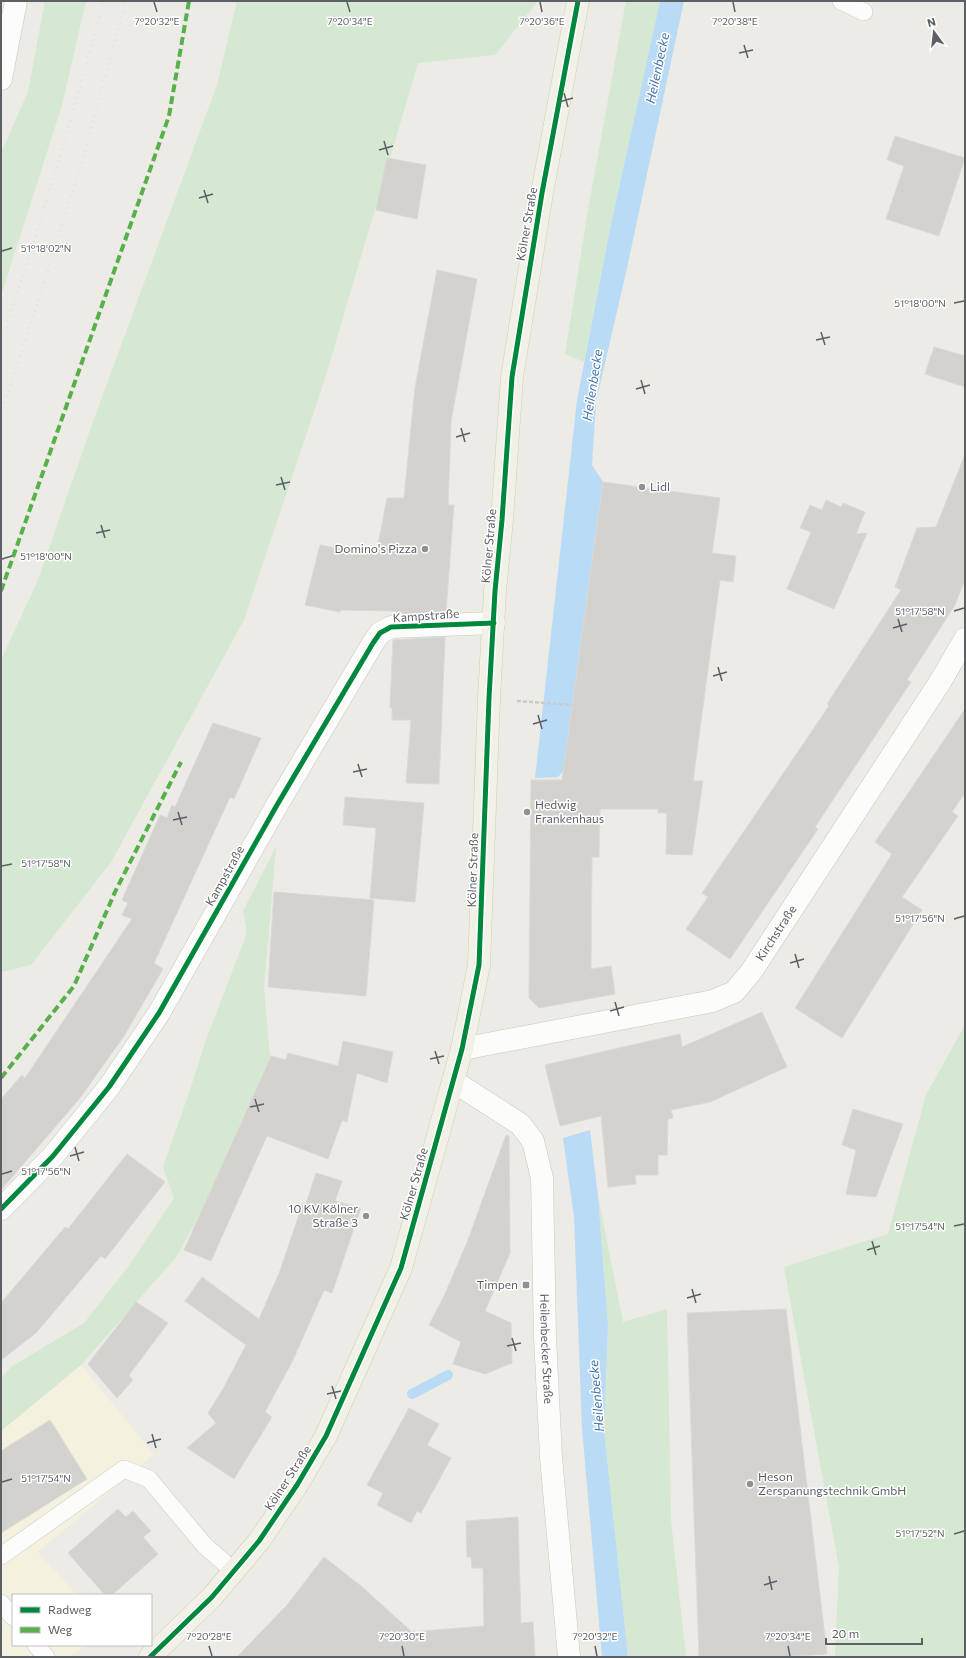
<svg xmlns="http://www.w3.org/2000/svg" width="966" height="1658" viewBox="0 0 966 1658" font-family="Commissioner,sans-serif">
	<rect width="100%" height="100%" fill="#ecebe6"/>
	<path fill="#f5f1df" d="M81 1365 154 1454 38 1552 77 1595H13V1645H86L70 1657H1V1431Z"/>
	<g fill="#d4e8d2">
		<path d="M45 1H86L62 105 1 296V153L28 92Z"/>
		<path d="M237 1H538L495 55 418 63 324 382 244 620 111 862 31 965 1 972V660L38 580 94 419 217 85Z"/>
		<path d="M626 1H660L610 229 584 362 565 354 588 210Z"/>
		<path d="M276 847 264 989 270 1057 228 1150 209 1198 177 1256 81 1365 1 1431V1378L11 1367 84 1323 128 1267 174 1198 163 1167 189 1093 206 1040 247 933 243 911Z"/>
		<path d="M965 1025V1657H835L839 1567 784 1267 888 1234 926 1095Z"/>
		<path d="M598 1196 623 1322 667 1309 671 1521 686 1657H628L604 1430 608 1325Z"/>
	</g>
	<g fill="#badbf6">
		<path d="M660 1H684L627 268 596 402 592 465 603 482 564 770 558 777 535 778 577 400 610 229Z"/>
		<path d="M590 1130 598 1196 608 1325 604 1430 628 1657H602L582 1428 574 1217 563 1138Z"/>
	</g>
	<g fill="none" stroke-linecap="round" stroke-linejoin="round">
		<path stroke="#badbf6" stroke-width="10" d="M412 1394 448 1375"/>
	</g>
	<g fill="#d3d2cf" stroke="#dbd9d5">
		<path d="M895 136 965 158 939 236 886 219 904 166 887 160Z"/>
		<path d="M387 158 426 165 417 219 376 210Z"/>
		<path d="M437 270 477 279 451 421 448 505H454L446 612 395 614V611L341 610 340 612 305 605 320 545 376 555 387 498H404L415 388Z"/>
		<path d="M934 347 965 356V387L925 374Z"/>
		<path d="M964 457H965V579L955 605 907 680 911 682 815 827 818 829 730 959 686 929 708 897 702 893 829 706 827 704 901 590 895 587 917 528 936 527Z"/>
		<path d="M603 482 720 498 712 553 736 556 733 582 720 580 693 781H703L692 855 666 854 667 813H658V809H600L599 857H592L591 969 611 966 615 994 539 1008 529 998 531 780H562Z"/>
		<path d="M826 500 841 507 843 503 865 512 856 534 867 533 834 609 787 589 811 532 800 528 810 505 822 510Z"/>
		<path d="M445 637 439 784 406 783 411 720H392V708H390L393 640Z"/>
		<path d="M965 709V793L952 812 958 816 902 897 922 910 842 1038 795 1008 892 854 875 842Z"/>
		<path d="M213 723 261 738 234 799 230 797 154 963 163 969 124 1036 80 1098 1 1190V1099L22 1075 25 1078 132 919 122 915 128 903 122 900 160 815 167 818 172 805 175 807Z"/>
		<path d="M345 797 424 803 415 902 370 898 376 828 343 825Z"/>
		<path d="M274 892 374 900 366 996 268 987Z"/>
		<path d="M762 1012 787 1067 710 1102 671 1110 673 1118 668 1119 667 1155H658V1175H635L636 1184 608 1187 601 1116 560 1126 545 1065 680 1034 682 1047Z"/>
		<path d="M343 1041 393 1052 387 1083 357 1073 347 1122 342 1120 328 1159 267 1136 211 1261 184 1250 271 1056 286 1060 288 1053 338 1066Z"/>
		<path d="M853 1109 903 1124 876 1197 846 1194 856 1150 842 1145Z"/>
		<path d="M506 1135 509 1136 510 1253 485 1311 511 1323 512 1363 485 1374 453 1364 461 1342 429 1325 445 1294 468 1240Z"/>
		<path d="M127 1154 165 1182 105 1259 101 1256 36 1333 1 1360V1303L65 1227 68 1229Z"/>
		<path d="M316 1173 342 1181 335 1201 361 1208 332 1293 324 1290 293 1360 265 1412 272 1417 234 1479 187 1448 216 1423 208 1413 223 1389 246 1345 185 1301 202 1277 259 1319 280 1271 303 1203 306 1204Z"/>
		<path d="M136 1302 168 1323 129 1375 133 1380 117 1398 88 1364Z"/>
		<path d="M786 1309 827 1654 792 1656V1657H699L687 1313Z"/>
		<path d="M409 1408 439 1424 427 1445 451 1458 421 1513 417 1511 411 1523 377 1505 383 1493 367 1485Z"/>
		<path d="M50 1420 87 1479 1 1533V1451Z"/>
		<path d="M118 1509 126 1517 133 1511 151 1531 143 1537 158 1554 112 1595H105L68 1553Z"/>
		<path d="M518 1517 521 1623 533 1622 535 1657H237L287 1605 324 1557 361 1586 412 1632 484 1626 483 1568H472L471 1557H467L466 1521Z"/>
	</g>
	<g fill="none" stroke-linecap="round" stroke-linejoin="round">
		<g stroke="#c7c7c7" stroke-width="18">
			<g id="lane">
				<path d="M841 1 864 12"/>
				<path d="M1 1556 124 1469 149 1479 205 1546 234 1571"/>
				<path d="M1 1603 13 1617"/>
				<path d="M36 1645 46 1657"/>
			</g>
		</g>
		<g stroke="#c7c7c7" stroke-width="23">
			<g id="street">
				<path d="M1 79 16 1"/>
				<path id="s1" d="M462 1049 713 1001 734 992 751 972 940 682 965 639"/>
				<path d="M1 1209 53 1156 109 1087 159 1013 277 805 373 643 380 633 391 627 494 623"/>
			</g>
		</g>
		<g stroke="#c7c7c7" stroke-width="23">
			<g id="secondary">
				<path id="s2" d="M453 1081 520 1124 533 1141 542 1178 545 1337 551 1457 569 1657"/>
			</g>
		</g>
		<g stroke="#d3ccb4" stroke-width="23">
			<path id="primary" d="M150 1657 212 1597 259 1541 297 1485 326 1436 401 1268 462 1049 479 965 489 698 495 591 502 520 512 377 542 193 578 1"/>
		</g>
		<path stroke="#c8ccc9" stroke-width="2.5" stroke-dasharray="4 2" stroke-linecap="butt" d="M517 701 572 705"/>
		<use href="#lane" stroke="#fcfcfb" stroke-width="17"/>
		<use href="#street" stroke="#fcfcfb" stroke-width="22"/>
		<use href="#secondary" stroke="#fcfcfb" stroke-width="22"/>
		<use href="#primary" stroke="#f2f1e8" stroke-width="22"/>
		<g stroke="#e3e2e2" stroke-width="3" stroke-dasharray="1 5" stroke-linecap="butt">
			<path d="M1 345 58 164 104 1"/>
			<path d="M1 414 29 329 79 172 126 1"/>
		</g>
		<g stroke="#58b04a" stroke-width="4" stroke-dasharray="8 4" stroke-linecap="butt">
			<path d="M1 591 169 116 189 1"/>
			<path d="M1 1078 74 986 115 892 181 762"/>
		</g>
		<g stroke="#fff" stroke-width="8">
			<g id="cycleway">
				<path d="M1 1209 53 1156 109 1087 159 1013 277 805 373 643 380 633 391 627 494 623"/>
				<path d="M150 1657 212 1597 259 1541 297 1485 326 1436 401 1268 462 1049 479 965 489 698 495 591 502 520 512 377 542 193 578 1"/>
			</g>
		</g>
		<use href="#cycleway" stroke="#00873e" stroke-width="5"/>
	</g>
	<path fill="none" stroke="#5c5f64" stroke-width="1.5" d="M154 2 157 12M347 2 350 12M540 2 542 12M733 2 735 12M744 45 748 58M739 53 753 50M564 93 568 107M559 102 573 98M384 141 388 155M379 150 393 146M204 190 208 203M199 198 213 194M2 251 12 248M954 303 964 301M821 332 825 345M816 340 830 337M641 380 645 394M636 389 650 385M461 428 465 442M456 437 470 433M281 477 285 490M276 485 290 482M101 525 105 538M96 533 110 530M2 559 12 556M954 611 964 608M898 619 902 632M893 628 907 624M718 667 722 681M713 676 727 672M538 715 542 729M533 724 547 720M358 764 362 777M353 772 367 769M178 812 182 825M173 820 187 817M2 866 12 864M954 919 964 916M795 954 799 968M790 963 804 959M615 1002 619 1016M610 1011 624 1007M435 1051 439 1064M430 1059 444 1056M255 1099 259 1112M250 1107 264 1104M75 1147 79 1161M70 1156 84 1152M2 1174 12 1171M954 1226 964 1224M872 1241 876 1255M867 1250 880 1246M692 1289 696 1303M687 1298 701 1294M512 1338 516 1351M507 1346 521 1343M332 1386 336 1399M327 1394 341 1391M152 1434 156 1448M147 1443 161 1439M2 1482 12 1479M954 1534 964 1531M769 1576 772 1590M764 1585 777 1581M209 1646 212 1656M402 1646 404 1656M595 1646 597 1656M788 1646 790 1656"/>
	<g fill="#8e9092" stroke="#fff" stroke-width="1.5">
		<circle cx="642" cy="487" r="4"/>
		<circle cx="425" cy="549" r="4"/>
		<circle cx="527" cy="812" r="4"/>
		<circle cx="366" cy="1216" r="4"/>
		<rect x="522" y="1281" width="8" height="8" rx="2"/>
		<circle cx="750" cy="1484" r="4"/>
	</g>
	<g text-anchor="middle" stroke-width="3" stroke-linejoin="round" paint-order="stroke">
		<g font-size="12" fill="#5c5f64" stroke="#fff">
			<text transform="translate(527 224) rotate(-80)" y="4">Kölner Straße</text>
			<text transform="translate(489 546) rotate(-85)" y="4">Kölner Straße</text>
			<text transform="translate(426 616) rotate(-4)" y="4">Kampstraße</text>
			<text transform="translate(473 870) rotate(-88)" y="4">Kölner Straße</text>
			<text transform="translate(225 876) rotate(-61)" y="4">Kampstraße</text>
			<text dy="4" stroke="none"><textPath href="#s1" startOffset="351">Kirchstraße</textPath></text>
			<text transform="translate(414 1184) rotate(-74)" y="4">Kölner Straße</text>
			<text dy="4" stroke="none"><textPath href="#s2" startOffset="310">Heilenbecker Straße</textPath></text>
			<text transform="translate(288 1478) rotate(-57)" y="4">Kölner Straße</text>
		</g>
		<g font-size="12" fill="#5c5f64" stroke="#fff" text-anchor="start">
			<text x="650" y="491">Lidl</text>
			<text x="417" y="553" text-anchor="end">Domino's Pizza</text>
			<text x="535" y="809">Hedwig<tspan x="535" dy="14">Frankenhaus</tspan></text>
			<text x="358" y="1213" text-anchor="end">10 KV Kölner<tspan x="358" dy="14">Straße 3</tspan></text>
			<text x="518" y="1289" text-anchor="end">Timpen</text>
			<text x="758" y="1481">Heson<tspan x="758" dy="14">Zerspanungstechnik GmbH</tspan></text>
		</g>
		<g font-size="13" font-style="italic" fill="#4274ae" stroke="#fff">
			<text transform="translate(657 68) rotate(-78)" y="5">Heilenbecke</text>
			<text transform="translate(592 385) rotate(-81)" y="5">Heilenbecke</text>
			<text transform="translate(596 1396) rotate(-95)" y="5">Heilenbecke</text>
		</g>
	</g>
	<g font-size="10" text-anchor="middle" fill="#5c5f64" stroke="#fff" stroke-width="3" stroke-linejoin="round" paint-order="stroke">
		<text x="157" y="25">7°20'32"E</text>
		<text x="350" y="25">7°20'34"E</text>
		<text x="542" y="25">7°20'36"E</text>
		<text x="735" y="25">7°20'38"E</text>
		<text x="46" y="252">51°18'02"N</text>
		<text x="920" y="307">51°18'00"N</text>
		<text x="46" y="560">51°18'00"N</text>
		<text x="920" y="615">51°17'58"N</text>
		<text x="46" y="867">51°17'58"N</text>
		<text x="920" y="922">51°17'56"N</text>
		<text x="46" y="1175">51°17'56"N</text>
		<text x="920" y="1230">51°17'54"N</text>
		<text x="46" y="1482">51°17'54"N</text>
		<text x="920" y="1537">51°17'52"N</text>
		<text x="209" y="1640">7°20'28"E</text>
		<text x="402" y="1640">7°20'30"E</text>
		<text x="595" y="1640">7°20'32"E</text>
		<text x="788" y="1640">7°20'34"E</text>
	</g>
	<rect width="966" height="1658" fill="none" stroke="#5c5f64" stroke-width="4"/>
	<rect x="12" y="1594" width="140" height="52" fill="#ffffff" stroke="#bebfc1"/>
	<rect x="20" y="1607" width="20" height="6" fill="#00873e" stroke="#bebfc1"/>
	<text x="48" y="1614" font-size="12" fill="#5c5f64">Radweg</text>
	<rect x="20" y="1627" width="20" height="6" fill="#58b04a" stroke="#bebfc1"/>
	<text x="48" y="1634" font-size="12" fill="#5c5f64">Weg</text>
	<g transform="translate(934 32) rotate(345)" stroke="#ffffff" stroke-width="3" paint-order="stroke">
	<path d="M0-3L7 15L0 10L-7 15Z" fill="#5c5f64"/>
	<text y="-6" font-size="11" font-weight="bold" text-anchor="middle" fill="#5c5f64">N</text>
	</g>
	<path d="M826 1638v6h96v-6" fill="none" stroke="#5c5f64" stroke-width="2"/>
	<text x="832" y="1638" font-size="12" fill="#5c5f64" stroke="#ffffff" stroke-width="3" paint-order="stroke">20 m</text>
</svg>
